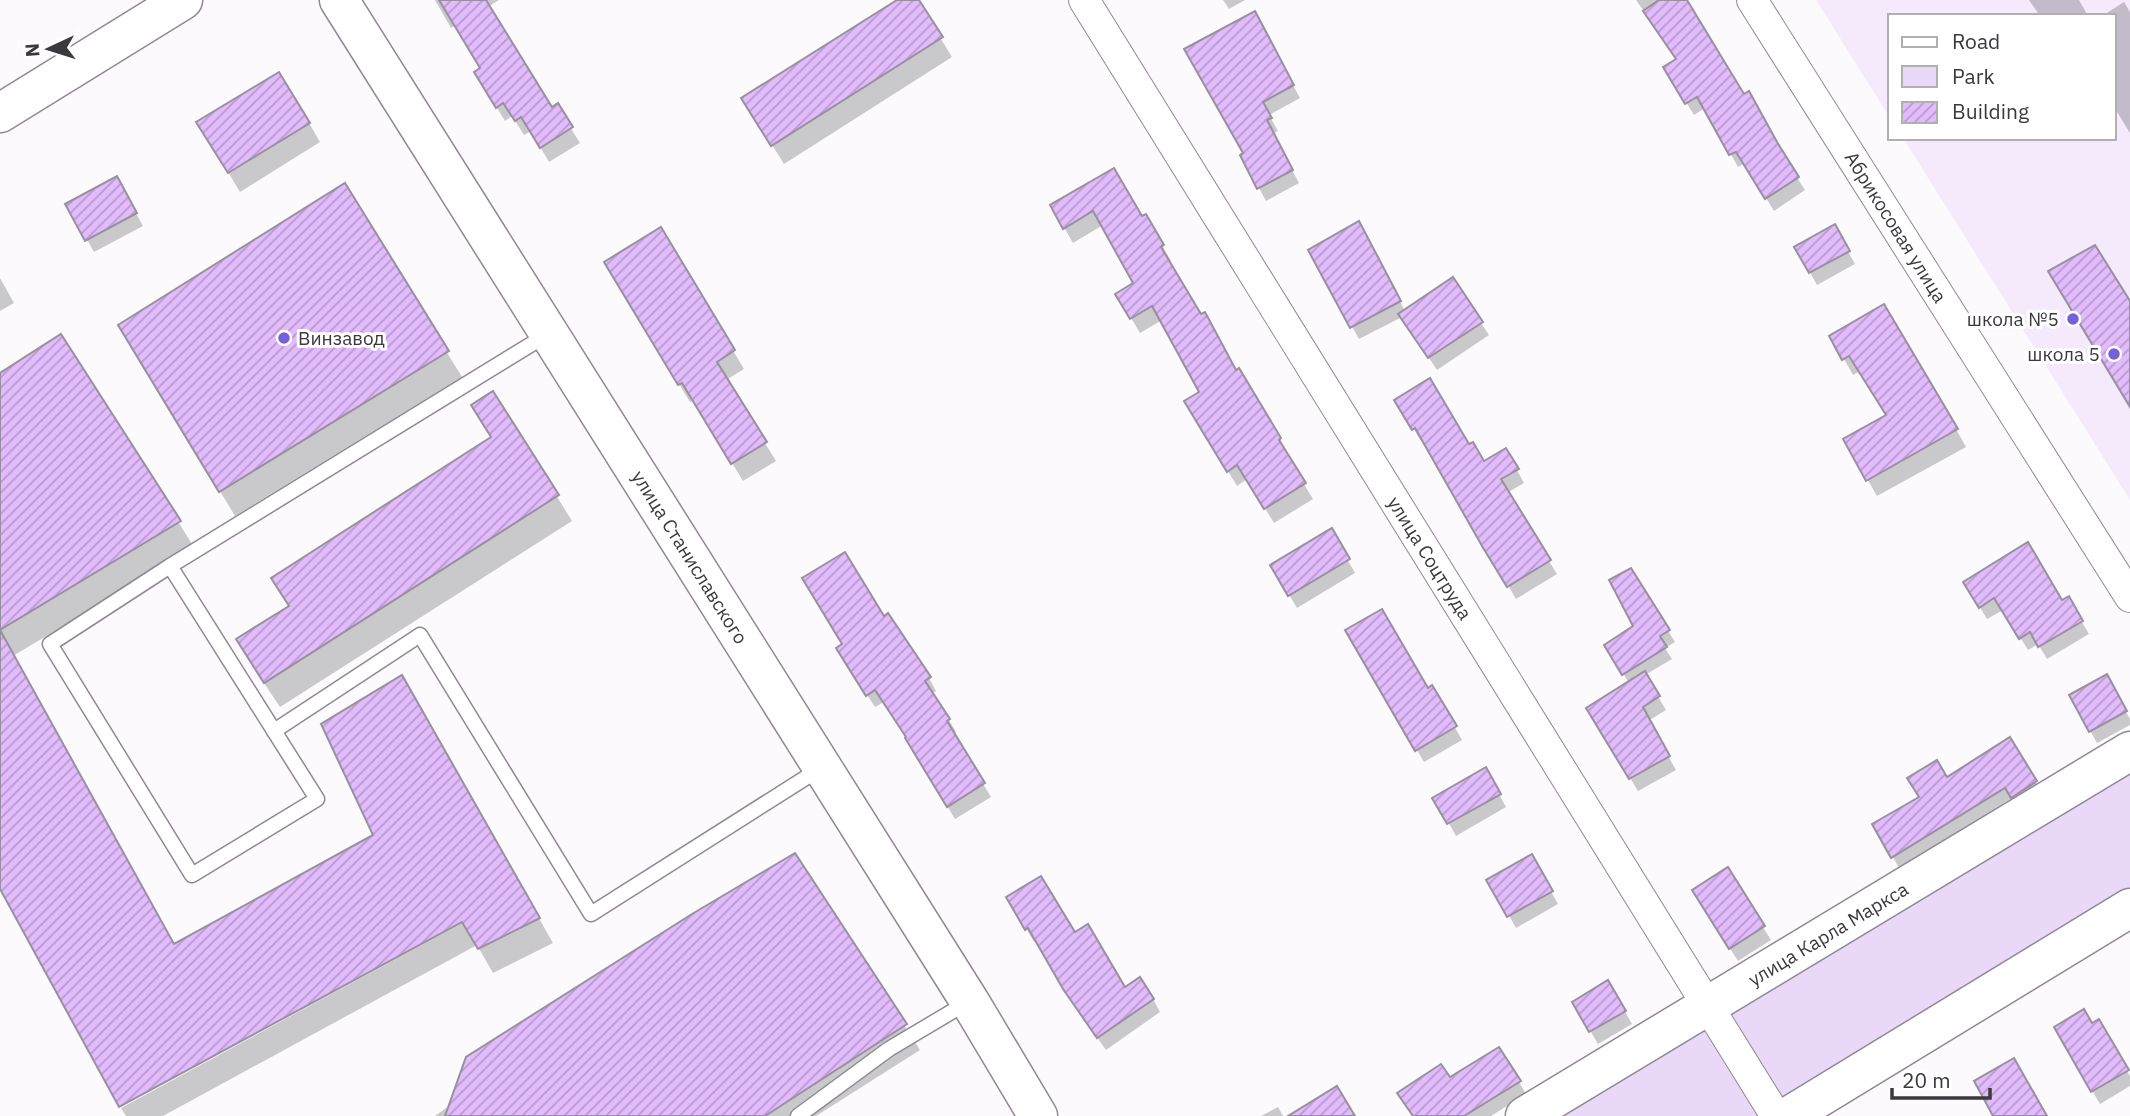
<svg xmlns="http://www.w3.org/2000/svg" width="2130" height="1116" viewBox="0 0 2130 1116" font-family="'IBM Plex Sans',sans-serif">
	<defs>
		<pattern id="building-hatch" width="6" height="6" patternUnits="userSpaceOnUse" patternTransform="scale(1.75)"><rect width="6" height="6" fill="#e1bbfb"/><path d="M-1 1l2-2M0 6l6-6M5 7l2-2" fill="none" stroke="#b899cd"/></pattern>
	</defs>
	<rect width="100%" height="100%" fill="#fcfafd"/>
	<path fill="#f4eafc" d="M1816 0H2130V500L1903 138H2114V16H1890V118Z"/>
	<path fill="#ead8f8" d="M2130 748V908L1789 1116H1521Z"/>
	<g fill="#0003">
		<path d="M435 0H499L488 7 551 109 557 106 580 143 549 162 531 131 524 135 512 116 505 121 476 73 482 69 456 25 451 28Z"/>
		<path d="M900 0H917L952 57 784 164 755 118Z"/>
		<path d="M1223 0H1245L1229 9Z"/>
		<path d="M1636 0H1687L1743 96 1805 190 1774 211 1745 163 1738 167 1705 108 1694 115 1665 68 1677 60Z"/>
		<path d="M2029 0H2079L2088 16H2040Z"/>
		<path d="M2124 2 2130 12V133L2114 107V16H2102Z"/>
		<path d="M1261 26 1300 98 1269 115 1278 131 1273 134 1299 183 1266 201 1259 188Z"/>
		<path d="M309 123 320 142 240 192 210 142Z"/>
		<path d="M1113 170 1141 218 1145 216 1171 261 1168 262 1280 439 1288 454 1286 455 1313 499 1274 523 1247 479 1237 486 1195 417 1202 393 1162 320 1140 333 1117 294 1135 283 1103 225 1073 243 1052 206Z"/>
		<path d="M117 178 143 226 94 252 68 205Z"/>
		<path d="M344 185 462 377 235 516 135 350Z"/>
		<path d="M1834 226 1855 264 1817 285 1796 247Z"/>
		<path d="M661 230 744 369 726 380 776 461 743 481 694 400 690 402 606 263Z"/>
		<path d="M1365 235 1405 311 1481 323 1489 335 1437 370 1402 317 1359 339 1310 251Z"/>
		<path d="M0 278 14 303 0 311Z"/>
		<path d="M1831 336 1932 386 1966 447 1877 496 1845 440 1888 416 1860 371 1853 375Z"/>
		<path d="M61 337 194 547 13 656 173 946 375 835 402 677 553 943 493 973 477 945 163 1116H126L121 1108 470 919 468 916 119 1105 0 885V375Z"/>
		<path d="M493 394 572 521 280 707 252 665 291 607 493 439Z"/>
		<path d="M1396 400 1468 447 1484 463 1506 450 1524 483 1507 493 1557 574 1516 599 1424 439 1421 441Z"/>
		<path d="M1331 531 1355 573 1297 608 1272 566Z"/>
		<path d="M1630 570 1675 642 1665 648 1672 659 1645 675 1666 710 1648 721 1676 770 1638 791 1589 709 1629 683 1606 645 1635 627Z"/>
		<path d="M1965 582 2062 603 2068 599 2089 634 2047 659 2038 644 2028 650 2003 610 1987 619Z"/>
		<path d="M884 619 929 678 936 691 932 694 949 720 956 732 953 734 991 797 955 819 884 702 875 707 846 662Z"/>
		<path d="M1348 631 1427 690 1432 687 1462 740 1424 762Z"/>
		<path d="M2106 676 2130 719V725L2097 743 2071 696Z"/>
		<path d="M2009 740 2042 793 2018 808 2012 798 1899 868 1875 824 1921 798Z"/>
		<path d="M1485 769 1506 807 1456 836 1435 798Z"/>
		<path d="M795 855 920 1050 816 1116H435Z"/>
		<path d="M1531 856 1558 904 1516 928 1489 880Z"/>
		<path d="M1727 870 1771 940 1738 961 1702 904Z"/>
		<path d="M1008 898 1074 934 1125 989 1153 999 1160 1012 1106 1050 1072 1002 1036 940 1034 942Z"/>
		<path d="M1608 982 1632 1024 1598 1044 1574 1003Z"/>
		<path d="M2098 1021 2130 1076V1086L2100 1104 2056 1028 2091 1025Z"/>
		<path d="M1519 1082 1526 1094 1491 1116H1413Z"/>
		<path d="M1278 1107 1283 1116H1261Z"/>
	</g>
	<g fill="url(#building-hatch)" stroke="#99909f" stroke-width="2">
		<path d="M439 0H486L552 107 558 103 573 127 540 148 521 117 515 121 503 103 496 108 474 72 480 68Z"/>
		<path d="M897 0H919L943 37 771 146 741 98Z"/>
		<path d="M1659 0H1687L1744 94 1749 91 1777 142 1799 177 1765 199 1736 152 1729 155 1697 97 1685 104 1663 67 1676 59 1643 11Z"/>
		<path d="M1255 11 1294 85 1263 102 1272 118 1267 120 1293 170 1257 189 1240 155 1243 153 1184 49Z"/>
		<path d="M279 72 310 123 228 173 196 122Z"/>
		<path d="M1114 168 1142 216 1146 214 1164 245 1161 247 1201 314 1205 312 1236 370 1239 368 1281 438 1279 440 1306 483 1264 509 1237 465 1227 472 1184 401 1199 392 1152 306 1130 319 1115 294 1133 283 1093 211 1063 229 1050 205Z"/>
		<path d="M117 176 137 213 85 241 65 204Z"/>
		<path d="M345 183 449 351 219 492 118 325Z"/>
		<path d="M1359 221 1401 301 1350 328 1308 250Z"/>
		<path d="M1835 224 1850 251 1809 273 1794 247Z"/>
		<path d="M661 227 735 350 717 362 767 442 731 464 682 383 678 385 604 262Z"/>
		<path d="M2095 245 2130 301V407L2048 271Z"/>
		<path d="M1453 277 1483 322 1428 358 1398 314Z"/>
		<path d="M1884 304 1958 429 1866 481 1843 439 1886 415 1849 356 1842 360 1829 336Z"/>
		<path d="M61 334 181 521 0 630 174 944 373 835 321 724 402 675 540 918 478 949 462 922 119 1107 0 889V373Z"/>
		<path d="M1430 378 1469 444 1473 442 1484 461 1506 448 1519 469 1501 479 1551 560 1507 587 1482 546 1415 428 1412 430 1394 400Z"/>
		<path d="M493 391 559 495 264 683 236 639 289 606 271 578 491 437 471 405Z"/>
		<path d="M1332 528 1350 559 1288 596 1270 565Z"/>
		<path d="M2028 542 2062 600 2069 596 2083 621 2038 647 2030 632 2019 639 1994 598 1979 608 1963 582Z"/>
		<path d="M845 552 884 616 888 613 931 677 925 681 950 719 947 721 985 783 947 807 905 738 906 737 875 690 866 696 836 648 842 644 802 578Z"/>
		<path d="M1631 568 1670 630 1660 636 1667 647 1622 675 1604 645 1633 626 1609 580Z"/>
		<path d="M1382 609 1428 688 1432 685 1457 726 1415 751 1345 630Z"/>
		<path d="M1645 671 1660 696 1643 707 1670 756 1629 779 1586 708Z"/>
		<path d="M2107 674 2127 711 2089 732 2069 695Z"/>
		<path d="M2010 737 2037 781 2011 798 2005 788 1891 858 1872 824 1919 797 1907 778 1937 760 1947 777Z"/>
		<path d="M1486 767 1501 794 1447 824 1432 798Z"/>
		<path d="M795 853 907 1024 765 1116H445L466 1057 692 914Z"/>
		<path d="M1532 854 1553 891 1507 917 1486 880Z"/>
		<path d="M1728 867 1765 926 1729 949 1692 890Z"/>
		<path d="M1041 876 1075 932 1088 924 1125 987 1140 977 1154 999 1097 1038 1063 989 1028 928 1025 930 1006 897Z"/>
		<path d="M1608 980 1626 1011 1589 1032 1572 1002Z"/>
		<path d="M2084 1009 2092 1023 2099 1019 2129 1070 2091 1092 2054 1027Z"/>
		<path d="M1499 1047 1521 1081 1464 1116H1413L1397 1093 1441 1064 1450 1077Z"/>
		<path d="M2014 1058 2047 1116H1993L1974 1081Z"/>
		<path d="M1337 1086 1355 1116H1288Z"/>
	</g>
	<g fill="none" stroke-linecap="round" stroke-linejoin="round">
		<g stroke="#908896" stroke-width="17">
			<g id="service">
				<path d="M170 566 317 799 192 875 50 644 170 566 548 334"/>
				<path d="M274 731 420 635 591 914 821 768"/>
				<path d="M798 1116 889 1049 968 1002"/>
			</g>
		</g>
		<g stroke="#908896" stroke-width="32">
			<g id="minor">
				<path d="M1084 0 1776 1116"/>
				<path d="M1752 0 2130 597"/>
			</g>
		</g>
		<g stroke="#908896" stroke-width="41">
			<path id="secondary" d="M0 113 183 0"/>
		</g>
		<g stroke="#908896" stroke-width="41">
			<g id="primary">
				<path d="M339 0 970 1002 1038 1116"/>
				<path d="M1525 1116 2130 751"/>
				<path d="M1789 1116 2130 908"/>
			</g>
		</g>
		<use href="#service" stroke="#fff" stroke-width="14"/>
		<use href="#minor" stroke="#fff" stroke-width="30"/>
		<use href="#secondary" stroke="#fff" stroke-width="38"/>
		<use href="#primary" stroke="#fff" stroke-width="38"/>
	</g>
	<g fill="#7360da" stroke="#fff" stroke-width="2.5">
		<circle cx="2073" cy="319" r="7"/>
		<circle cx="284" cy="338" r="7"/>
		<circle cx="2114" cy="354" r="7"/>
	</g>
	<g text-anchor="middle" stroke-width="6" stroke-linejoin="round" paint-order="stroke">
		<g font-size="19" fill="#3b383e" stroke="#fff">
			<text transform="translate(1896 227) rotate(58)" y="7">Абрикосовая улица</text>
			<text transform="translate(690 557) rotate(58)" y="7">улица Станиславского</text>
			<text transform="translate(1430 558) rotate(58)" y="7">улица Соцтруда</text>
			<text transform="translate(1828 934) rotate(-31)" y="7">улица Карла Маркса</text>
		</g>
		<g font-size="19" fill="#3b383e" stroke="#fff" text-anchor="end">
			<text x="2059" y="326">школа №5</text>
			<text x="298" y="345" text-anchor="start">Винзавод</text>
			<text x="2100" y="361">школа 5</text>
		</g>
	</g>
	<rect x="1888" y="14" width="228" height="126" fill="#ffffff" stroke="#b1afb2" stroke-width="2"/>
	<rect x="1902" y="37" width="35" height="10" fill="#ffffff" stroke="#b1afb2" stroke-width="2"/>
	<text x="1952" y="49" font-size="21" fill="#3b383e">Road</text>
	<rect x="1902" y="66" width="35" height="21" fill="#ead8f8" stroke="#b1afb2" stroke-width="2"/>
	<text x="1952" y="84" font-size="21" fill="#3b383e">Park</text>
	<rect x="1902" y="102" width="35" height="21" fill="url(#building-hatch)" stroke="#b1afb2" stroke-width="2"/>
	<text x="1952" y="119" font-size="21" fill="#3b383e">Building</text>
	<g transform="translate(49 49) rotate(266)" stroke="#ffffff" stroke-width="5" paint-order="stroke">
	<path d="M0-5L12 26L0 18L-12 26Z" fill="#3b383e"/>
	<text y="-10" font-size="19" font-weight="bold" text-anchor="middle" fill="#3b383e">N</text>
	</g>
	<path d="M1892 1088v10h98v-10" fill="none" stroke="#3b383e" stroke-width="3.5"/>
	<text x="1902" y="1088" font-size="21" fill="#3b383e" stroke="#ffffff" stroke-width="5" paint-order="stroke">20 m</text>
</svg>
